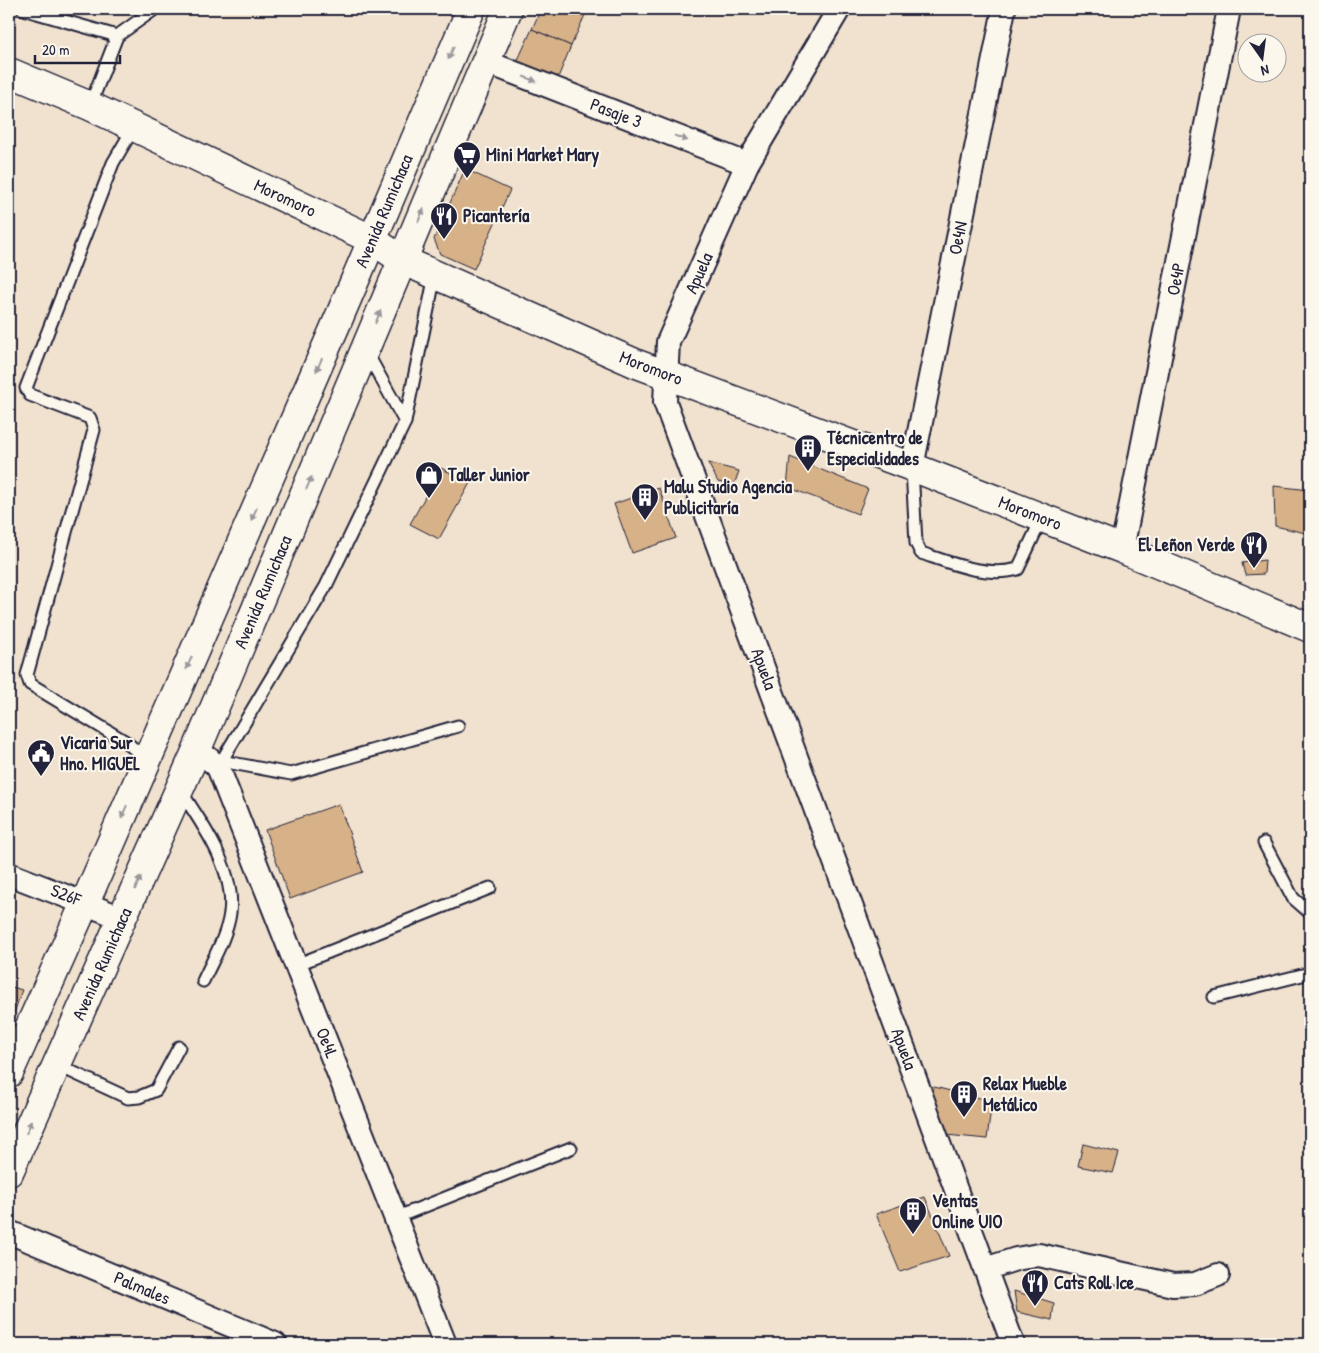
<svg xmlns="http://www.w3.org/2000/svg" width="1319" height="1353" viewBox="0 0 1319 1353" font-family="'Patrick Hand',sans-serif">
	<rect width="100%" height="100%" fill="#f0e2ce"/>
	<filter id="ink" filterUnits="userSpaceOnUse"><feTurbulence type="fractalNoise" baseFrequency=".02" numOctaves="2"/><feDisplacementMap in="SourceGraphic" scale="10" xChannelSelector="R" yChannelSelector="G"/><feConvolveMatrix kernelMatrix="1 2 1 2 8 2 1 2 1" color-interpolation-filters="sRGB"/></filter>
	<g filter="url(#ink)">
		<g fill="#d7b188" stroke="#22223b">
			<path d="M541 9H572L585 15 571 46 532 29Z"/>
			<path d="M532 29 571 46 557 80 516 64Z"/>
			<path d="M465 169 510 190 474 269 440 254 434 239Z"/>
			<path d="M790 457 868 489 858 514 787 487Z"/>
			<path d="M708 463 739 471 734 485 718 482Z"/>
			<path d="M441 468 470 483 439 539 410 524Z"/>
			<path d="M1274 486 1310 490V534L1275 526Z"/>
			<path d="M659 488 676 538 632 553 614 504Z"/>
			<path d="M1265 560 1264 574 1245 575 1242 563Z"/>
			<path d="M339 804 363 872 290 899 265 830Z"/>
			<path d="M9 986 22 990 13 1016 9 1015Z"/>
			<path d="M926 1085 992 1101 987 1139 946 1135Z"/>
			<path d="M1083 1144 1119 1153 1113 1173 1078 1166Z"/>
			<path d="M925 1197 949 1256 900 1272 876 1214Z"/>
			<path d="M1014 1291 1054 1303 1052 1320 1017 1312Z"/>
		</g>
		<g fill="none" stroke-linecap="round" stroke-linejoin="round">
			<g stroke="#22223b" stroke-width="15">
				<g id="service">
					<path d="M23 9 117 36"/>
					<path d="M90 106 117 36 155 9"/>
					<path d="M134 127 113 163 26 388 30 395 90 418 94 430 27 675 30 684 126 742 147 760"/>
					<path d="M367 353 405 422"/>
					<path d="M912 468 916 543 921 553C951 563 986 578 1018 569L1042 518"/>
					<path d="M221 761 291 774 458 726"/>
					<path d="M218 767 326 586 405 422 435 275"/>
					<path d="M180 790C202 823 236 871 230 913 227 936 213 959 203 981"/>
					<path d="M1264 843 1293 898 1310 913"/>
					<path d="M296 965 490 888"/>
					<path d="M1214 997 1310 973"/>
					<path d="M57 1065 128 1098 139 1097 156 1090 179 1047"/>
					<path d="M395 1218 571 1148"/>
				</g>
			</g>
			<g stroke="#22223b" stroke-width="26">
				<g id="minor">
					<path d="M839 9 747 164 668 342 665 402 1013 1344"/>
					<path d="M484 61 747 164"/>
					<path d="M912 467 1004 9"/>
					<path d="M1122 549 1229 9"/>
					<path d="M195 754 208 758 218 767 445 1344"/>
					<path d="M9 874 122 918"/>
					<path d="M9 1232 275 1344"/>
					<path d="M985 1269 1016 1259 1039 1255 1173 1285 1195 1284 1218 1275"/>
				</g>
			</g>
			<g stroke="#22223b" stroke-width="31">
				<g id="tertiary">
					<path d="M9 72 90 106 371 239 402 260 637 364 912 467 1122 549 1310 628"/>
					<path d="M9 1073 85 903 338 320 471 9"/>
					<path d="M9 1172 195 754 508 9"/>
				</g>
			</g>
			<use href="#service" stroke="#fbf7ec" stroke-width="11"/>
			<use href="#minor" stroke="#fbf7ec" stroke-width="22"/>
			<use href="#tertiary" stroke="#fbf7ec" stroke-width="28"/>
		</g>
		<defs><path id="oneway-solid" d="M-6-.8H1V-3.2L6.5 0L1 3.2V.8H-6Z" transform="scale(1.25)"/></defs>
		<g fill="#99979c">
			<use href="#oneway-solid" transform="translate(451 53) rotate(113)"/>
			<use href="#oneway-solid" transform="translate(530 79) rotate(21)"/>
			<use href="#oneway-solid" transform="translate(681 138) rotate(21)"/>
			<use href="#oneway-solid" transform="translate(421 215) rotate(-68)"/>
			<use href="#oneway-solid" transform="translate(378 317) rotate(-67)"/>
			<use href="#oneway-solid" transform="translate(319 365) rotate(114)"/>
			<use href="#oneway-solid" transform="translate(309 483) rotate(-67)"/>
			<use href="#oneway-solid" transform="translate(254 514) rotate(114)"/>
			<use href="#oneway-solid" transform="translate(189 663) rotate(114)"/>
			<use href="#oneway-solid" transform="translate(124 812) rotate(113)"/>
			<use href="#oneway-solid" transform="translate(138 883) rotate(-66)"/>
			<use href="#oneway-solid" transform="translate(29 1127) rotate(-66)"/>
		</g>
	</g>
	<defs>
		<g id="supermarket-pin" transform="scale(1.4375)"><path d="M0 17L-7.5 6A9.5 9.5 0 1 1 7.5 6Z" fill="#22223b" stroke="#fbf7ec"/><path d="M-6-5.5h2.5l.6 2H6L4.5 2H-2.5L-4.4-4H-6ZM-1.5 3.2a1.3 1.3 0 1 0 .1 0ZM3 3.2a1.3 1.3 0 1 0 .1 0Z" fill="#fff"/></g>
		<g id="restaurant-pin" transform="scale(1.4375)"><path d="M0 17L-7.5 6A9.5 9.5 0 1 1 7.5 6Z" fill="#22223b" stroke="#fbf7ec"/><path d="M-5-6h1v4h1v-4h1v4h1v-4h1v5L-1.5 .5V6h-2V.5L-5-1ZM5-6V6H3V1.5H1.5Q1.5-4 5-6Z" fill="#fff"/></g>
		<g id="building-pin" transform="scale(1.4375)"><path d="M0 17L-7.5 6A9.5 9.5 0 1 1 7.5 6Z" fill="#22223b" stroke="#fbf7ec"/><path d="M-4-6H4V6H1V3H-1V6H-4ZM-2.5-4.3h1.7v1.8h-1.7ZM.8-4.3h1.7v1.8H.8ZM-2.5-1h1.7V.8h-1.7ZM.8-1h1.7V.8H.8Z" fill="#fff"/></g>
		<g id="shop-pin" transform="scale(1.4375)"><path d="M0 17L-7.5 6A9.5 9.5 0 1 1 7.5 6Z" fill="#22223b" stroke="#fbf7ec"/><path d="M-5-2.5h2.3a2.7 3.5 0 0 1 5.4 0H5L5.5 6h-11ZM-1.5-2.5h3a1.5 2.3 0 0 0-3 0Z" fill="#fff"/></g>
		<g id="civic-pin" transform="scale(1.4375)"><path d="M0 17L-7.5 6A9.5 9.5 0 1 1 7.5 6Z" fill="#22223b" stroke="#fbf7ec"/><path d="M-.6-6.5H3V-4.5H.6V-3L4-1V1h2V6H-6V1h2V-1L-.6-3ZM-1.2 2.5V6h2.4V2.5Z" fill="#fff"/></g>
	</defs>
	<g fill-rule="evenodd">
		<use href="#supermarket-pin" x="467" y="155"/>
		<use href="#restaurant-pin" x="444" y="216"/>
		<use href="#building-pin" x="808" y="448"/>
		<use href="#shop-pin" x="429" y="475"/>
		<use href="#building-pin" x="645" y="497"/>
		<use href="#restaurant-pin" x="1254" y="545"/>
		<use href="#civic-pin" x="41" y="753"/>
		<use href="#building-pin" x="964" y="1094"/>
		<use href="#building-pin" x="913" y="1211"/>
		<use href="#restaurant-pin" x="1035" y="1283"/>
	</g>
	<g text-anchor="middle" stroke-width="4" stroke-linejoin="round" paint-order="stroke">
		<g font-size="18" fill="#22223b" stroke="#fbf7ec">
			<text transform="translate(616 113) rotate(21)" y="6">Pasaje 3</text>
			<text transform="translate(285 198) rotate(25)" y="6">Moromoro</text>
			<text transform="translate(384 211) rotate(-67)" y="6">Avenida Rumichaca</text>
			<text transform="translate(958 238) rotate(-79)" y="6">Oe4N</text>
			<text transform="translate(699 273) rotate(-66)" y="6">Apuela</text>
			<text transform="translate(1176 279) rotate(-79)" y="6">Oe4P</text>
			<text transform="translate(651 368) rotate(21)" y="6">Moromoro</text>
			<text transform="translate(1030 513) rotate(21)" y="6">Moromoro</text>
			<text transform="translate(263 592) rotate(-67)" y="6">Avenida Rumichaca</text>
			<text transform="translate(764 669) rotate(70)" y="6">Apuela</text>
			<text transform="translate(66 895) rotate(21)" y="6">S26F</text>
			<text transform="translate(102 964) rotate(-66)" y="6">Avenida Rumichaca</text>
			<text transform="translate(327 1043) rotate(68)" y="6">Oe4L</text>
			<text transform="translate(904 1049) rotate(70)" y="6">Apuela</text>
			<text transform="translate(142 1288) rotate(23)" y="6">Palmales</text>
		</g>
		<g font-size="18" font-weight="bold" fill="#22223b" stroke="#fbf7ec" text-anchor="start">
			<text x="486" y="161">Mini Market Mary</text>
			<text x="463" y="222">Picantería</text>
			<text x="827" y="444">Técnicentro de<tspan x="827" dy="21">Especialidades</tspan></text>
			<text x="448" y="481">Taller Junior</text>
			<text x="664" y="493">Malu Studio Agencia<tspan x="664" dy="21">Publicitaría</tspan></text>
			<text x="1235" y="551" text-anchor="end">El Leñon Verde</text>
			<text x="60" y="749">Vicaria Sur<tspan x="60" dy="21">Hno. MIGUEL</tspan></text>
			<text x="983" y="1090">Relax Mueble<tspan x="983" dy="21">Metálico</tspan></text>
			<text x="932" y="1207">Ventas<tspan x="932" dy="21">Online UIO</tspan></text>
			<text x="1054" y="1289">Cats Roll Ice</text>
		</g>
	</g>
	<rect width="1319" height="1353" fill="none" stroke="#fbf7ec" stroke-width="30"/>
	<rect x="15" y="15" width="1289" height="1323" fill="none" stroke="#22223b" stroke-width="2" filter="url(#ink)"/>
	<g transform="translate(1262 58) rotate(166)"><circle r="24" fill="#fbf7ec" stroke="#a4a2a5"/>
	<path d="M0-4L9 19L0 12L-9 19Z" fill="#22223b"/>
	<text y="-8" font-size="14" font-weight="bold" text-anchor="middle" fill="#22223b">N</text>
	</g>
	<path d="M35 55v8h85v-8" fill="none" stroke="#22223b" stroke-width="2.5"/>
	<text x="42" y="55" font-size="15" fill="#22223b" stroke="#fbf7ec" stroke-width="4" paint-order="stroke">20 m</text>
</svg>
